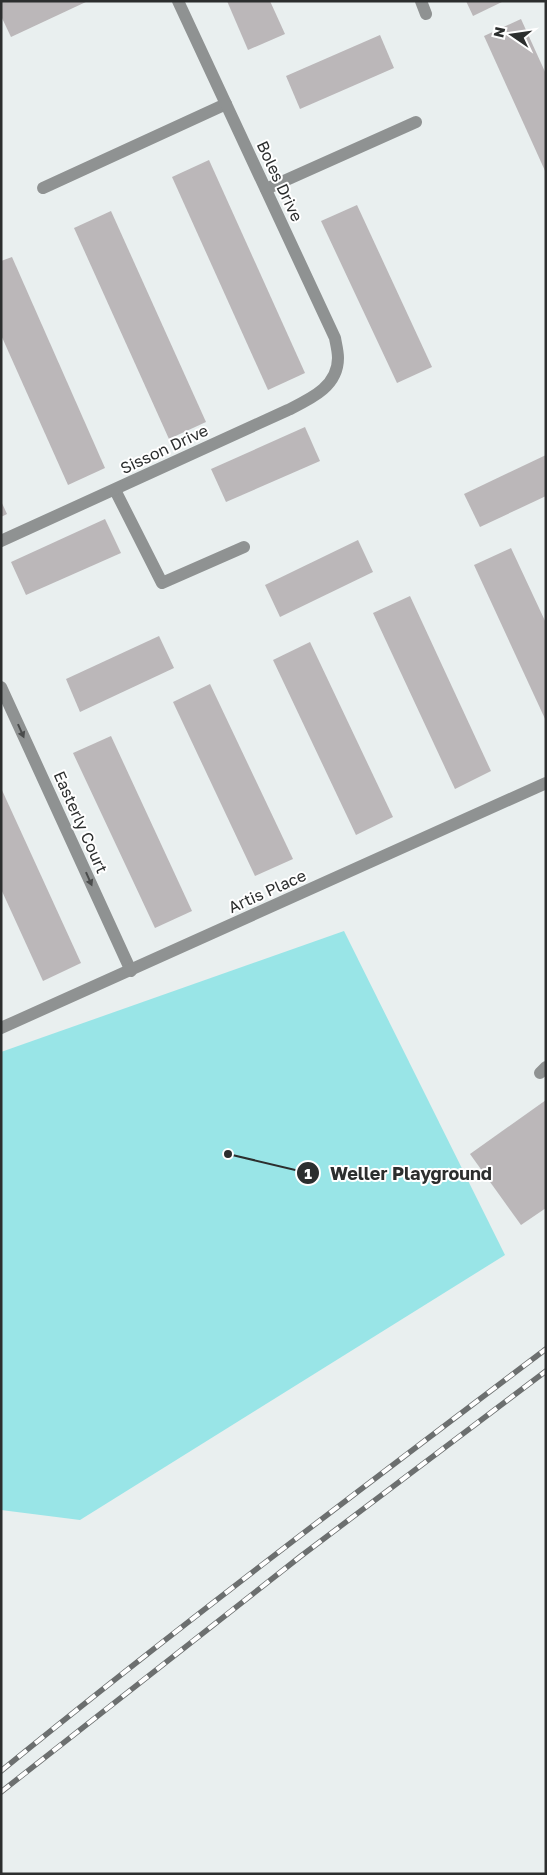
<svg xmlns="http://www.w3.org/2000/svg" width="547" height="1875" viewBox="0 0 547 1875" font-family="'Golos Text',sans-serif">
	<rect width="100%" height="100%" fill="#e9efef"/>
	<path fill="#99e5e7" d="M344 931 505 1255 80 1520 1 1510V1052Z"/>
	<g fill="#bbb7b9">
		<path d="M1 1H88L11 37 1 16Z"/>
		<path d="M227 1H270L285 34 248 50Z"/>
		<path d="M466 1H504L473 16Z"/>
		<path d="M521 19 546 74V173L484 36Z"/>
		<path d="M380 35 394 68 300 109 286 76Z"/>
		<path d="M209 160 305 373 268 390 172 177Z"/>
		<path d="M357 205 432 367 397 383 321 221Z"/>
		<path d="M111 211 206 422 169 439 74 228Z"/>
		<path d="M12 257 105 468 68 485 1 335V261Z"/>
		<path d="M305 427 320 461 226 502 211 469Z"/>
		<path d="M546 455V496L480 527 464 494Z"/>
		<path d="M1 501 7 514 1 517Z"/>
		<path d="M105 519 121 553 26 595 11 562Z"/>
		<path d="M358 540 373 572 280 617 265 585Z"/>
		<path d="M511 548 546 623V721L474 565Z"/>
		<path d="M410 596 491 771 455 789 373 613Z"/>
		<path d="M159 636 174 668 80 712 66 679Z"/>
		<path d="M310 642 393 817 356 835 273 660Z"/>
		<path d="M210 684 293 859 255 876 173 702Z"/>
		<path d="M111 736 192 911 155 928 73 753Z"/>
		<path d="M1 788 81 963 43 981 1 889Z"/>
		<path d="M546 1100V1208L521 1225 470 1154Z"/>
	</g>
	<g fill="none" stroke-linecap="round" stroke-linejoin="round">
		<g stroke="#8f9292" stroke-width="12">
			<path d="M421 1 426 14"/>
			<path d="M43 188 226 104"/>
			<path d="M266 189 416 122"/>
			<path d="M115 490 162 583 244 547"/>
			<path d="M1 541 288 410C310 399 338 387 338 358 338 351 336 344 335 338L178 1"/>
			<path d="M1 687 131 971"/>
			<path d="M1 1028 546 783"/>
			<path d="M540 1073 546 1067"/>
		</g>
		<g stroke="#6c6f6f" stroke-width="5.5">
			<g id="rail">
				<path d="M1 1771C179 1626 362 1488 546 1349"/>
				<path d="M1 1792 301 1556 546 1371"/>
			</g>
		</g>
		<use href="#rail" stroke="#fff" stroke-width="4" stroke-dasharray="11" stroke-linecap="butt"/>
	</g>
	<defs><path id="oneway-solid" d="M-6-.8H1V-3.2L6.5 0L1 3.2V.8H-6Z" transform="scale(1.25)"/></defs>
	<g fill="#4a4c4c">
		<use href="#oneway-solid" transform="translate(21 731) rotate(66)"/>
		<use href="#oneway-solid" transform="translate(89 879) rotate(66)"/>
	</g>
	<g text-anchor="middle" stroke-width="4" stroke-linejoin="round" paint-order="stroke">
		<g font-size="16" fill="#2c2e2e" stroke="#fff">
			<text transform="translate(280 181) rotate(65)" y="6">Boles Drive</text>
			<text transform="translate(164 449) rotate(-25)" y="6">Sisson Drive</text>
			<text transform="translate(81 822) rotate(66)" y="6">Easterly Court</text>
			<text transform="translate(267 891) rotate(-24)" y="6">Artis Place</text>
		</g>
	</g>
	<path fill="none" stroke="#2c2e2e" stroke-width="2" d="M228 1154L308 1173"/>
	<g fill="#2c2e2e" stroke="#fff" stroke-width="2">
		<circle cx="228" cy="1154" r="5"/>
		<circle cx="308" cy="1173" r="12"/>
	</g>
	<g font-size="15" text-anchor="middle" font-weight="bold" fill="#fff">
		<text x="308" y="1179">1</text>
	</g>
	<g font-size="18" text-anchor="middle" font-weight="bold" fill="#2c2e2e" stroke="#fff" stroke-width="4" stroke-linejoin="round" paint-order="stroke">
		<text x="411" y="1180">Weller Playground</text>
	</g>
	<rect width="547" height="1875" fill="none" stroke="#2c2e2e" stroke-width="5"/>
	<g transform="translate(512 35) rotate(283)" stroke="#ffffff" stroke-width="4" paint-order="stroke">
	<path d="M0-4L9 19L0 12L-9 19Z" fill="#2c2e2e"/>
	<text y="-8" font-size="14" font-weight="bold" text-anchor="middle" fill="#2c2e2e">N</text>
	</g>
</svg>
